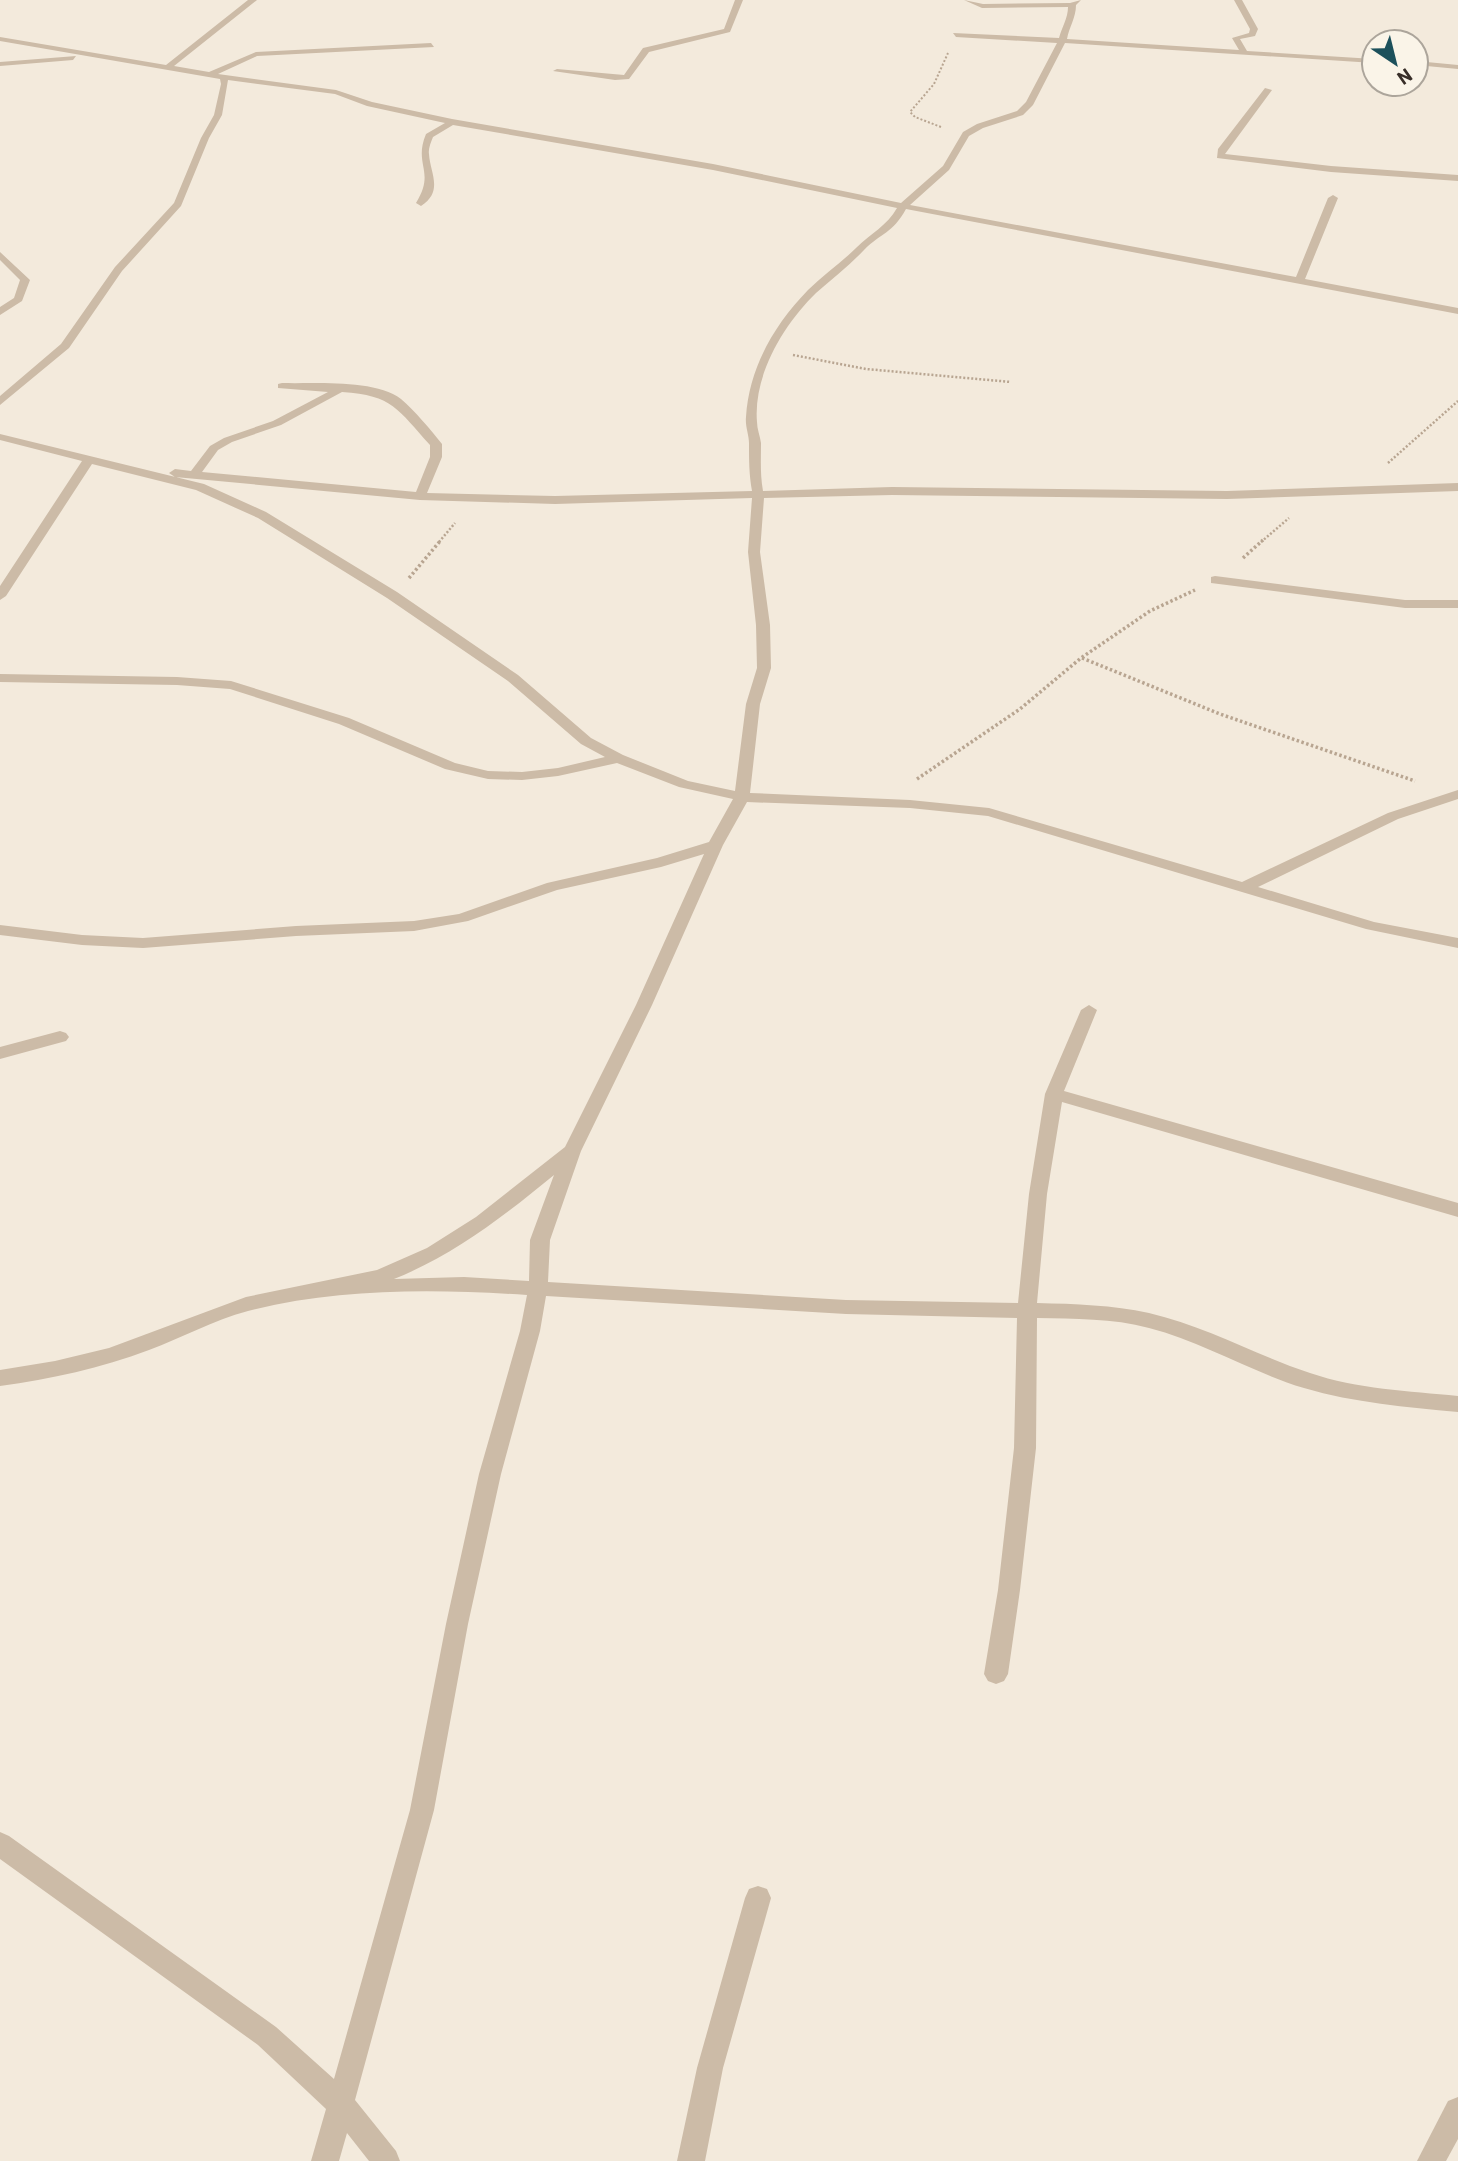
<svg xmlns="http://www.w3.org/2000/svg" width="1458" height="2161" viewBox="0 0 1458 2161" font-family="Barlow,sans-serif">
	<rect width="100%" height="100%" fill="#f3eadc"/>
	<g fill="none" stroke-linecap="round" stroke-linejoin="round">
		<path stroke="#b8a591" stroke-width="2" stroke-dasharray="2 2" stroke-linecap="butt" d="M941 127 915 117 910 112 934 84 948 53"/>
		<g stroke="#b8a591" stroke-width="2.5" stroke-dasharray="2 2" stroke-linecap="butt">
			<path d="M793 355 866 369 1011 382"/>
			<path d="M1388 463 1458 401"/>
			<path d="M439 542 455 523"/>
			<path d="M1261 542 1289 518"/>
		</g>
		<g stroke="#b8a591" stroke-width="3.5" stroke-dasharray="2.5 2.5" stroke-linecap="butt">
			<path d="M1243 558 1263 540"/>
			<path d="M409 578 441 540"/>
			<path d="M1082 658 1220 714 1415 781"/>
			<path d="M917 779 1020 709 1081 658 1150 611 1195 590"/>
		</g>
		<g fill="#ccbba7" fill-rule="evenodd">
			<path d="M735 0H743L730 32 649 52 629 79 615 80 553 71 557 69 624 75 643 48 724 29Z"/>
			<path d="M1458 2097V2139L1446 2161H1417L1448 2101Z"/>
		</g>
		<g fill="#ccbba7" fill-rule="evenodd">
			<path d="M248 0H257L174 66 209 72 256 52 431 43 434 47 257 56 218 74 336 90 372 102 452 119 713 164 901 203 943 166 963 132 977 124 1017 111 1026 102 1057 43 956 37 953 33 1059 38C1062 27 1068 18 1068 7L982 8 964 0 983 4 1070 3 1081 0 1076 5C1076 18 1069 27 1067 39L1239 50 1232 38 1249 33 1250 29 1234 0H1242L1258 29 1255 36 1240 39 1247 51 1374 59V63L1065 43 1033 105 1023 115 983 128 969 136 949 170 910 205 1296 277 1328 198 1333 195 1338 198 1305 279 1458 308V314L906 209C892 234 882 232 864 250 849 266 832 279 816 293 784 324 753 375 757 422 757 429 760 436 761 443 761 460 760 474 763 491L892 487 1227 491 1458 483V491L1227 499 892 495 764 498 760 552 770 625 771 668 760 704 750 793 910 800 989 808 1242 882 1388 813 1458 790V799L1398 819 1258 887 1374 922 1458 938V948L1366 929 988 816 910 808 747 802 723 845 652 1005 581 1151 550 1240 548 1282 846 1300 1018 1303 1029 1194 1045 1094 1081 1010 1089 1005 1097 1010 1064 1091 1458 1203V1217L1062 1102 1047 1194 1037 1303C1076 1304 1112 1305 1149 1313 1205 1326 1256 1355 1310 1373 1357 1389 1409 1391 1458 1396V1412C1406 1407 1355 1403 1304 1388 1251 1372 1203 1342 1149 1328 1112 1318 1075 1319 1037 1318L1036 1448 1020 1590 1008 1674 1004 1681 996 1684 988 1681 984 1674 998 1590 1014 1448 1017 1318 846 1314 546 1296 540 1331 501 1474 468 1624 434 1810 355 2100 396 2151 400 2161H369L347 2133 339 2161H311L326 2109 258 2045 0 1859V1832L9 1836 276 2027 334 2079 410 1810 446 1624 479 1474 520 1331 527 1295C434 1289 338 1288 248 1311 213 1320 182 1338 149 1350 101 1368 51 1379 0 1386V1370L55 1361 109 1348 246 1297 377 1270 427 1248 476 1217 565 1147 636 1005 704 854 661 867 557 890 468 921 414 931 296 936 143 948 82 945 0 935V925L82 935 143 938 296 926 414 921 459 914 547 883 657 858 709 842 733 799 679 787 617 763 558 776 522 780 488 779 445 769 339 724 230 689 177 685 0 682V674L177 677 231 681 349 718 455 763 488 771 522 772 558 768 605 757 581 744 508 681 387 598 258 518 196 490 92 464 6 596 0 600V586L82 461 0 440V434L204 484 266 512 397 592 518 675 591 738 623 755 688 781 735 791 746 704 757 668 756 625 748 552 752 498 555 504 420 500 175 477 169 473 175 469 191 471 210 446 224 438 273 421 328 392 278 388V384L282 383C314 384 375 379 401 399 415 411 430 429 442 444V457L427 493 555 496 752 491C749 474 749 460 749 443 749 435 745 426 746 417 749 368 774 325 808 290 823 275 841 263 856 248 871 233 887 226 897 208L713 170 453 125 433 137C431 142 428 149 429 154 430 173 444 191 421 206L416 203C436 171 413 165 426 134L445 123 367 106 335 94 228 80 222 115 209 138 181 206 122 271 69 348 0 405V396L61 344 115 267 174 203 201 138 214 115 221 84 220 79 0 41V37L166 65ZM342 392C393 395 398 410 430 445V457L416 492 202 472 218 450 232 442 281 425ZM554 1175 530 1240 529 1281 464 1277 394 1279C454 1255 504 1216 554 1175Z"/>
			<path d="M76 56 73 60 0 66V62Z"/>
			<path d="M1416 61 1458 65V69L1416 65Z"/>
			<path d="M1265 88 1272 90 1225 154 1331 166 1458 175V181L1331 172 1217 158 1218 149Z"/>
			<path d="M0 252 30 280 22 301 0 315V307L14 298 20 280 0 260Z"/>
			<path d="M1215 576 1405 600H1458V608H1405L1211 583V577Z"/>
			<path d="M60 1031 66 1033 69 1037 66 1041 0 1059V1047Z"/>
			<path d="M758 1886 767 1889 771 1898 723 2068 705 2161H677L697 2068 745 1898 749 1889Z"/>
		</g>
	</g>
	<g transform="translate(1395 63) rotate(145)"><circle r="33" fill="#faf4e8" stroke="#aca59b" stroke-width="2"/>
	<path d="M0-5L12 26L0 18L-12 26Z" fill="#1c505b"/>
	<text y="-10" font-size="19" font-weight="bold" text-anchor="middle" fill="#382e28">N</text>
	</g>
</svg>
